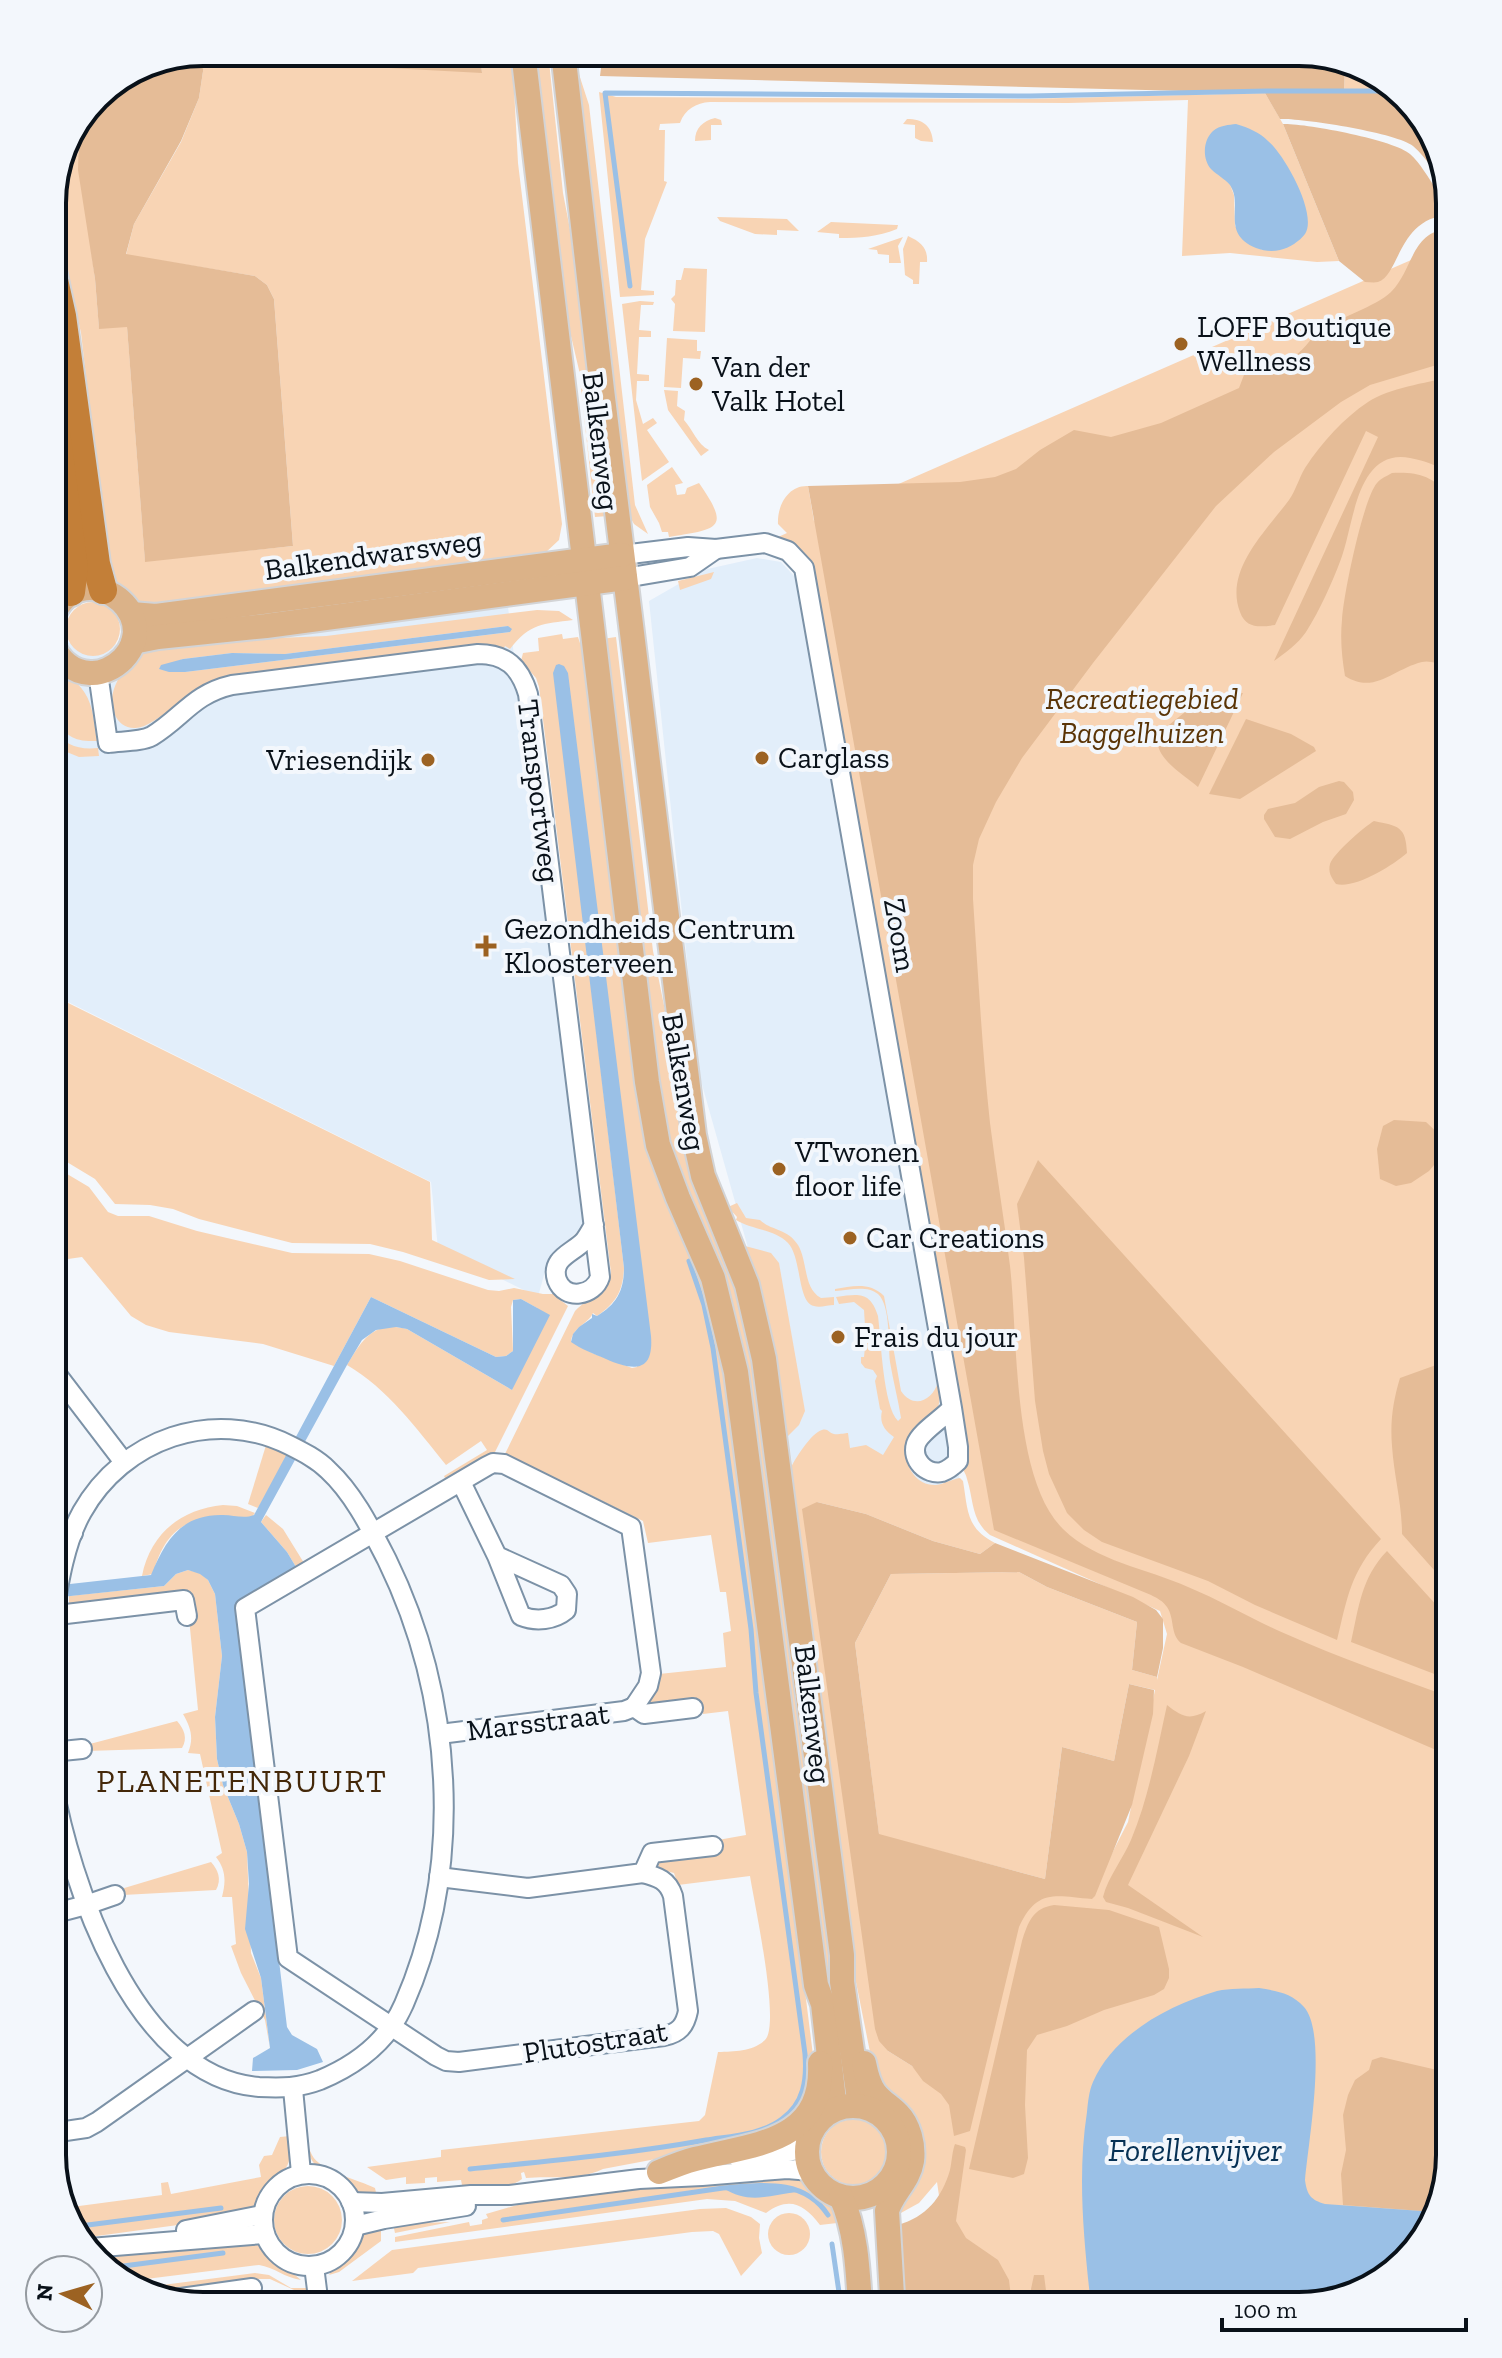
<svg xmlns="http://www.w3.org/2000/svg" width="1502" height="2358" viewBox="0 0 1502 2358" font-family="'Zilla Slab',serif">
	<rect width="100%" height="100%" fill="#f3f7fc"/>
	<g fill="#e2eefa">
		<path d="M757 558 781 562 796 578 961 1488 793 1469 774 1340 699 1074 649 601 703 570Z"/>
		<path d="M508 607 584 1225 556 1251 547 1264 538 1297 438 1248 431 1182 52 994V642L155 646Z"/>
	</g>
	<g fill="#f8d4b4" fill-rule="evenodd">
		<path d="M480 52H512L518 163 562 524 559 540 544 554 149 605C118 596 113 577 106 549L81 333 52 200V194L79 135 77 141 95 279 99 328 127 326 145 561 293 546 274 299 267 285 255 276 126 255 134 224 181 142 199 98 205 58 482 72Z"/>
		<path d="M532 52H548L563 193 578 271 608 516 595 517 579 370 558 281Z"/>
		<path d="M576 65 589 105 635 505 648 534 634 524 624 506Z"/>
		<path d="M1345 66 1383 77 1396 92 1344 91Z"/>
		<path d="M599 92 616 97 1025 99 1265 93 1283 124 1339 261 1317 262 1230 253 1182 256 1188 100 1068 103 710 102C696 103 685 109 680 123L660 124 659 130H665L664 181 667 182 645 239 641 290 654 291V295L620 297ZM1230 185 1262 250 1235 226 1234 195Z"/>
		<path d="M715 118 721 120 722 125H711V140L695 141C695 128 703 121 715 118Z"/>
		<path d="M907 119C923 119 932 126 933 142L921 141 915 138V125L903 124Z"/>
		<path d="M717 217 787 219 799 231 777 230V235L755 234 720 221Z"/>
		<path d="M831 222 896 225H898L897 229C877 237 861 238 839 238V234L817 232Z"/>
		<path d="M908 236C921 242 928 248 927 262H920L919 284H913V280L905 275 903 249Z"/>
		<path d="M903 237 898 246 901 263H889V255L878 254 877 250 868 249Z"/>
		<path d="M1450 243V2155L1430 2231 1366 2290 1299 2306H955L937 2182 919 2203 899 2214 897 2204 913 2177 886 2094 871 2057 855 1977 790 1470C793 1461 812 1432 822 1430 828 1428 829 1433 834 1434 837 1435 845 1433 848 1433L850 1448 866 1445 883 1455 894 1437C885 1431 879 1423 882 1411L880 1409 875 1381 877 1376 873 1370 865 1368 861 1363V1357H864L867 1327 865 1326 864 1310 854 1302 839 1304 836 1297C859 1294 870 1291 878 1316 881 1339 883 1406 898 1421L901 1418C898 1399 893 1380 890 1362 888 1345 891 1306 878 1294 867 1285 849 1290 835 1291V1289C853 1286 870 1282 884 1296L901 1391C914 1410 933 1400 938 1382 939 1390 941 1399 938 1407 933 1419 919 1423 912 1433 898 1452 910 1486 936 1485 944 1484 952 1479 960 1478L963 1481C968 1511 966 1528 995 1543L980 1554 933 1541 866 1514 817 1502 888 2051 912 2066 919 2073 886 1845 1089 1898 1128 1822 1155 1690 1129 1684 1114 1761 1062 1747 1045 1879 879 1835 855 1643 891 1574 1019 1572 1047 1587 1137 1622 1132 1670 1157 1677V1680L1167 1634 1160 1611 990 1535C971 1520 974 1501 967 1479 966 1473 961 1467 958 1461L804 568 765 543 787 533 778 524C777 506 788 485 808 486L814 521Z"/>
		<path d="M684 268 707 269 705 332 673 331 675 304 671 299 675 295 676 280H681Z"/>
		<path d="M640 301 654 302 653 305H641L639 330 651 331V337H639L637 374 649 375V381H637L636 400 643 424 653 418 657 423 647 430 669 462 642 481 622 304Z"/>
		<path d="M667 338 697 340V351H701L700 359 683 358 681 388 664 387Z"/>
		<path d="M664 390 678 391 677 406 685 411 684 420C693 430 697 444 709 450L701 456 668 410Z"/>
		<path d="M672 467 683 483 675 485 677 495 685 494 687 488 699 483C731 529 719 529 669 537L668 532H662L659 523 650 507 647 485Z"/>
		<path d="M52 484 66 569 52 601Z"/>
		<path d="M714 572 711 579 680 590 678 581Z"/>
		<circle cx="93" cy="629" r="27"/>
		<path d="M537 610 559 611 573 620C543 624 530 623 510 649L505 646 503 650 477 646 218 678C192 686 154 730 134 728 125 728 118 722 115 715 103 690 129 659 149 648L255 639 326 636ZM508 626 510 632 185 672 159 669 183 659 232 653 285 654Z"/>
		<path d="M562 634 563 639 578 637 580 643H585L639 1097 723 1336 815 2071 796 2116 751 2141 603 2169C575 2182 555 2175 526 2178L524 2172 521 2173 522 2179C505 2192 482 2186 462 2185L461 2180 437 2182V2177L425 2178V2183L406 2184V2177L386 2180 367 2167 441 2157V2150L699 2121 705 2115 718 2052C735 2051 752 2052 765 2040 781 2025 754 1902 750 1876L678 1885 674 1873 659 1869 657 1859 718 1840 746 1835 728 1711 703 1714 700 1702 650 1707 648 1703 659 1674 726 1667 723 1633 731 1631 726 1592H720L711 1535 648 1543 643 1521 510 1456H504L575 1311C592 1293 603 1302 611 1273L539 687 536 678 521 661 523 653 539 651 538 638ZM554 669 637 1367 632 1368 592 1353 571 1341C573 1327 588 1324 593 1313L597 1316C616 1303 623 1291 624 1268Z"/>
		<path d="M616 637 653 951 670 1035 747 1316 849 2058 837 2061 744 1348 724 1277 674 1160 663 1115 602 639Z"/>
		<path d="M52 663C90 691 91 696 97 741 73 742 68 736 52 719Z"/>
		<path d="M52 729C66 745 77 750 98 748L99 756 79 757 52 746Z"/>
		<path d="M52 995 430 1182 432 1240 515 1279 489 1280 403 1252 370 1244 292 1243 199 1219 173 1209 150 1205 115 1204 95 1179 52 1153Z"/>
		<path d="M52 1165 89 1187 108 1212 118 1216H149L197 1231 292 1253 369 1254 400 1261 488 1290 499 1291 514 1288 543 1294H553L568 1306 494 1454 447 1482 444 1476 487 1450 481 1441 446 1465C416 1428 388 1389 347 1365 363 1339 373 1321 407 1329L512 1390 537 1308 521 1299 513 1300 511 1307 513 1351 506 1356 496 1357 371 1297 334 1366 263 1344 169 1332 146 1325 131 1316 82 1257 68 1259 52 1273Z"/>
		<path d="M737 1203 746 1218 760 1220C771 1231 787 1228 798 1245 808 1262 803 1288 821 1298L834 1297V1305C828 1305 820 1308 814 1306 797 1302 802 1258 788 1243 775 1229 752 1230 736 1220L737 1217 728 1207Z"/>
		<path d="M745 1246 771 1253 779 1263 805 1411 799 1425 787 1437H785L743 1248Z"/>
		<path d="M267 1442 289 1453 258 1508 248 1504Z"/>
		<path d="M223 1505 237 1506 255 1513 251 1518C200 1515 168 1517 153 1574L142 1576C150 1534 181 1509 223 1505Z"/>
		<path d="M266 1515 283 1529 304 1563 296 1567 287 1552 261 1522Z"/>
		<path d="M188 1570 200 1573 208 1580 215 1594 222 1656 215 1717 217 1759 223 1785 239 1824 247 1852 251 1953 261 1978 270 2048 265 2020 241 1973 231 1946 236 1944 232 1897H222C226 1881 226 1870 216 1857L222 1853 200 1754 188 1753C194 1738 191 1728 183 1714L198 1710 189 1618 191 1596 69 1607V1596L164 1586 176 1574Z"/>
		<path d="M177 1721C184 1729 188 1738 182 1748L87 1751 86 1745Z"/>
		<path d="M211 1862C218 1870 222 1879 216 1890L123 1895 121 1889Z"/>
		<path d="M305 2103C306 2119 304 2141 312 2155 320 2171 359 2180 375 2188L377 2197C354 2194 356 2191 338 2178 333 2175 326 2173 321 2170 301 2156 305 2124 303 2104Z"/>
		<circle cx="854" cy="2152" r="33"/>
		<path d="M290 2136C290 2144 292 2154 289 2161 286 2172 275 2178 268 2186 254 2202 259 2206 237 2217L82 2238 68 2222 64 2208 162 2195 161 2183 168 2182 171 2194 261 2177 259 2165 264 2156 272 2155 280 2137Z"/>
		<path d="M802 2176 837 2202H834L837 2223 820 2225C804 2204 789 2196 766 2213L735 2201 707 2199 395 2242V2237L469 2222 470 2226 482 2224V2220L488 2218 486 2214 524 2203 673 2184Z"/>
		<circle cx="308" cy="2220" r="34"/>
		<path d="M726 2208 751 2217 760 2224 759 2238 762 2253 741 2276 719 2234 713 2231 692 2232 418 2268 413 2273 352 2281 392 2250 700 2209Z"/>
		<circle cx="789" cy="2234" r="21"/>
		<path d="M450 2222 395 2233 393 2224Z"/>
		<path d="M381 2226V2241L339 2272 329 2275C334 2267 340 2262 347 2255 359 2241 362 2231 381 2226Z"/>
		<path d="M246 2242 260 2246 301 2280C285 2278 274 2267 259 2265L122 2282 98 2256Z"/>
		<path d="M255 2273 269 2275 291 2288H308L310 2306H298L294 2290 270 2279H258L155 2293 145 2290 147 2287Z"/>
	</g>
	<g fill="#e5bc97">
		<path d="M203 52H480L482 73 205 58 199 98 181 141 134 224 126 254 255 276 267 285 274 299 293 546 145 562 127 327 99 329 95 279 78 170 79 135 97 96 146 63Z"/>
		<path d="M603 52H938L1208 64 1345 66 1344 91 1396 92 1434 136 1447 191C1437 176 1427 158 1413 146 1398 133 1302 118 1280 119L1265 93 600 76Z"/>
		<path d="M1283 124C1304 123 1395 140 1410 154 1420 163 1428 177 1436 189 1441 197 1450 205 1450 215 1398 217 1400 275 1378 282 1374 283 1369 282 1365 282L1339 261Z"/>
		<path d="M1450 228V361L1370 385 1341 402 1274 452 1216 506 1093 663 1022 758 996 802 979 839 973 865V899C978 974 982 1048 990 1123 996 1171 1004 1218 1010 1266 1018 1336 1012 1479 1063 1529 1097 1562 1146 1568 1188 1587 1222 1601 1253 1620 1286 1634 1340 1658 1395 1677 1450 1697V1756L1243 1667 1181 1643C1170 1634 1175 1619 1167 1607 1163 1601 1157 1598 1151 1595L994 1530 808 486 960 482 995 477 1016 469 1040 450 1074 430 1111 437 1161 423 1239 388 1247 367C1261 365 1276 364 1289 359 1302 354 1310 338 1321 330 1340 317 1375 307 1391 292 1414 269 1410 232 1450 228Z"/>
		<path d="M1450 377V474C1436 465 1426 461 1410 458 1356 448 1354 525 1341 559 1332 583 1320 610 1306 632 1298 644 1285 653 1274 661L1378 437 1366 431 1275 625C1260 627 1246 629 1240 612 1224 570 1266 531 1289 500 1296 490 1299 478 1305 468 1322 442 1344 418 1368 402 1389 388 1426 383 1450 377Z"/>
		<path d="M1392 473C1420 472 1430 476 1450 495V663L1447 665C1439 664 1429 660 1422 662 1393 669 1375 695 1345 676 1342 658 1340 639 1342 620 1343 597 1363 499 1377 483 1381 478 1387 476 1392 473Z"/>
		<path d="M1243 693 1198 787C1183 774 1150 756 1159 733L1200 700Z"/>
		<path d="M1246 719 1291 734 1314 747 1316 751 1240 799 1209 794Z"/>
		<path d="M1339 781 1344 782 1353 792 1354 800 1346 814 1323 822 1290 839 1275 837 1264 819V815L1268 809 1295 803 1319 787Z"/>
		<path d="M1374 821C1398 826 1406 826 1407 853 1392 866 1355 889 1336 884 1331 877 1328 872 1330 864 1333 854 1364 827 1374 821Z"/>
		<path d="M1394 1120 1426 1122 1443 1138 1445 1152 1429 1171 1411 1183 1396 1186 1380 1179 1377 1149 1383 1126Z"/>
		<path d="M1038 1160 1381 1539C1351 1571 1347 1598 1337 1640L1255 1605 1208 1581 1102 1542 1084 1530 1067 1513 1049 1474 1043 1451 1035 1401 1024 1258 1017 1204Z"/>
		<path d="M1450 1360V1588L1402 1534C1402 1504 1394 1476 1392 1446 1390 1422 1393 1401 1400 1378Z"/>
		<path d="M817 1502 866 1514 933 1541 980 1554 995 1543 1133 1597 1156 1610 1163 1619V1648L1157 1677 1132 1670 1137 1622 1047 1587 1019 1572 891 1574 855 1643 879 1834 1045 1879 1062 1747 1114 1761 1129 1684 1154 1690 1153 1714 1132 1805 1095 1896 1092 1899C1055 1896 1037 1888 1019 1927L970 2131 954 2136 949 2105 941 2094 923 2081 912 2066 888 2051 879 2041 875 2029 802 1509Z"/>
		<path d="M1387 1551 1450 1620V1680L1351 1642C1359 1607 1361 1578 1387 1551Z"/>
		<path d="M1167 1705C1181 1716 1189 1721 1206 1711L1189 1756 1128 1885 1203 1937 1128 1908 1106 1902 1103 1897C1108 1877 1123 1859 1131 1840 1149 1797 1157 1750 1167 1705Z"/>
		<path d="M1054 1905 1109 1910 1159 1927 1169 1969V1978L1164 1989 1154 1995 1104 2010 1067 2026 1037 2035 1027 2050 1025 2105 1028 2158 1024 2174 1013 2178 969 2169 1022 1941C1028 1922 1033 1908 1054 1905Z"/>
		<path d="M1381 2057 1450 2073V2155L1435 2212 1343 2205 1341 2174 1346 2150 1343 2115 1348 2095 1355 2080 1369 2070 1372 2060Z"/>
		<path d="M955 2144 965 2147 966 2150 956 2221 966 2238 998 2260 1009 2280 1012 2306H904L898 2225C926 2217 942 2198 950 2170 952 2161 952 2152 955 2144Z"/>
		<path d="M1034 2275H1044L1048 2306H1033L1031 2289Z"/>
	</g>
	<g fill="#9ac0e6">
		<path d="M1236 124C1249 128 1259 132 1268 141 1284 154 1318 214 1305 234 1300 241 1289 248 1280 250 1272 252 1264 251 1256 248 1220 233 1244 206 1230 185 1225 179 1217 175 1211 169 1202 159 1203 140 1213 131 1220 125 1229 125 1236 124Z"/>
		<path d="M508 626 512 629 510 632 185 672H169L159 669 161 665 183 659 232 653 285 654Z"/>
		<path d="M559 664 564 666 568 673 651 1336C654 1373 633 1371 606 1359 594 1354 581 1349 571 1342L573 1334 579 1327 592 1318V1314L597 1316C617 1304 624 1290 624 1268L553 673 556 665Z"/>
		<path d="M371 1297 496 1357 506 1356 513 1351V1300L521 1299 550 1315 512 1390 407 1329 396 1327 376 1330 362 1340 347 1365 261 1522 287 1552 296 1567 236 1604 287 2027 292 2035 317 2049 323 2062 297 2070 252 2071 253 2058 270 2048 261 1978 245 1929 249 1884 247 1852 239 1824 223 1785 217 1759 215 1717 222 1656 215 1594 208 1580 200 1574 188 1570 176 1574 164 1586 52 1598V1586L151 1575C165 1541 181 1514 223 1515 234 1515 244 1519 254 1515Z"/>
		<path d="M1259 1988C1277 1991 1292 1993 1304 2007 1328 2034 1308 2144 1305 2180 1307 2195 1311 2200 1325 2204L1435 2212 1430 2231 1366 2290 1299 2306H1091C1084 2241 1077 2176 1087 2112 1088 2102 1089 2091 1093 2082 1114 2034 1169 2005 1217 1991 1230 1988 1246 1989 1259 1988Z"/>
		<path d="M758 2186 798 2189 797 2192C770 2195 749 2205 723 2188Z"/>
	</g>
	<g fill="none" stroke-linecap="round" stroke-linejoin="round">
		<g stroke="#9ac0e6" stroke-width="5">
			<path d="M630 286 605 93 1030 96 1267 91H1395"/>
			<path d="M470 2169C549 2161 628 2154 706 2140 731 2136 761 2135 782 2119 804 2103 807 2080 805 2054L756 1693 751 1629 713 1348 704 1305 689 1261"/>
			<path d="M503 2220 723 2188C762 2185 804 2178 828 2215"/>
			<path d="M72 2227 221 2208"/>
			<path d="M832 2244 841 2306"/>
			<path d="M108 2268 223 2253"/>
		</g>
		<g stroke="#7c92a7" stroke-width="22">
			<g id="minor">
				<path d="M622 555 688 547 716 549 765 543 788 551 804 568 952 1408 958 1447V1461C953 1466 948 1470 942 1472 926 1475 911 1460 916 1444 920 1432 942 1419 952 1408"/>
				<path d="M625 578 690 567 716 549"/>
				<path d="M98 673 108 743C121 741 141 742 152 736 183 717 193 694 232 685L478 654C506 654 520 667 528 694L600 1277C594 1296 565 1301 557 1280 550 1258 573 1253 584 1241 588 1236 591 1230 594 1225"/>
				<path d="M52 1368 123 1461"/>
				<path d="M461 1482 497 1556 521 1616C536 1622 554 1620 566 1610L567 1594 561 1585 497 1556"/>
				<path d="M52 1526 73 1533"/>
				<path d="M52 1621 66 1614 184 1600 187 1616"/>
				<path d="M634 1707 648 1686 651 1673 631 1527 504 1464 493 1463 487 1466 245 1608 288 1958 436 2056 446 2061 459 2062 664 2036C679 2033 685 2026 688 2011L673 1896C668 1880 658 1877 643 1873"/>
				<path d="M440 1734 624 1711 634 1707 644 1714 693 1708"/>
				<path d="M52 1752 82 1749"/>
				<path d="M52 1779C70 1882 134 2078 259 2087 282 2088 299 2088 320 2080 356 2065 388 2041 404 2004 465 1865 453 1695 387 1560 371 1529 354 1494 328 1470 317 1459 303 1452 289 1445 213 1407 123 1439 82 1512 64 1544 58 1587 52 1624"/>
				<path d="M439 1877 528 1888 643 1873 652 1853 713 1846"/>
				<path d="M52 1914 86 1905 115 1895"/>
				<path d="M293 2089 301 2173"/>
				<path d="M52 2133 86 2128 97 2122 254 2011"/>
				<path d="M739 2159 792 2151 807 2145"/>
				<circle cx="309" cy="2220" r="46"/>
				<path d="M351 2202 382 2203 471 2195H510L639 2179 702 2176 787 2169 811 2171"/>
				<path d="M355 2226 384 2219 466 2206"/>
				<path d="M186 2230 262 2215"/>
				<path d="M90 2248 264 2234"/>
				<path d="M314 2266 319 2306"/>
				<path d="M173 2299 252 2288"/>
			</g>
		</g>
		<g stroke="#d3d4d6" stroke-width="28">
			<g id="major">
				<path d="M523 52 647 1082 658 1145 678 1198 713 1278 736 1372 816 1985 823 2004 835 2109"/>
				<path d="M563 52 602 390 694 1135 703 1176 747 1285 764 1359 842 1955V1982L860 2106"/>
				<path d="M131 614 156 616 622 555"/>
				<path d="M133 642 158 637 266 626 625 578"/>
				<path d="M52 644C59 660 72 672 90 673 102 674 115 667 123 659 167 611 77 551 52 618"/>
				<path d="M864 2063C866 2073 868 2084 875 2093 881 2101 890 2106 898 2114 909 2125 914 2145 912 2161 909 2181 892 2193 887 2211L892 2296 891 2306"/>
				<circle cx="853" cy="2152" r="46"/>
				<path d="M659 2172C671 2167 683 2162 695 2159 752 2144 824 2144 820 2063"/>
				<path d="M841 2197C856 2229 858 2271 860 2306"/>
			</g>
		</g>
		<g stroke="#d3d4d6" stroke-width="32">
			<g id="highway">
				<path d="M52 271 62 316 96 564 103 590"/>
				<path d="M52 401 74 568 71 592"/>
			</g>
		</g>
		<use href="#minor" stroke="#fff" stroke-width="18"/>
		<use href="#major" stroke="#dbb288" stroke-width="24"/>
		<use href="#highway" stroke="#c37f38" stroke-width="28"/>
	</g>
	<g fill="#9c6222" stroke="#f3f7fc" stroke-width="3">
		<circle cx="1181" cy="344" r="8"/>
		<circle cx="696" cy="384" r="8"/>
		<circle cx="762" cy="758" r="8"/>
		<circle cx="428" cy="760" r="8"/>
		<path d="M482 934h8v8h8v8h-8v8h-8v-8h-8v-8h8z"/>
		<circle cx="779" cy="1169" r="8"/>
		<circle cx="850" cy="1238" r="8"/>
		<circle cx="838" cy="1337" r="8"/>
	</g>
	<g text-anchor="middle" stroke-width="8" stroke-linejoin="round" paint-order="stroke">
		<g font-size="30" fill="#091119" stroke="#f3f7fc" text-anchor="start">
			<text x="1197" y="337">LOFF Boutique<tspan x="1197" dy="34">Wellness</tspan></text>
			<text x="712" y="377">Van der<tspan x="712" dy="34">Valk Hotel</tspan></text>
			<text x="778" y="768">Carglass</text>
			<text x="412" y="770" text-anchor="end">Vriesendijk</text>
			<text x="504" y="939">Gezondheids Centrum<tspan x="504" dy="34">Kloosterveen</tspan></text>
			<text x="795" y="1162">VTwonen<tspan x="795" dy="34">floor life</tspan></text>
			<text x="866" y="1248">Car Creations</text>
			<text x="854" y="1347">Frais du jour</text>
		</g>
		<g font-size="30" fill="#091119" stroke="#f3f7fc">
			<text transform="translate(601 441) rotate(83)" y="10">Balkenweg</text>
			<text transform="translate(373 555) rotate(-8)" y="10">Balkendwarsweg</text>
			<text transform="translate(539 791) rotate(83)" y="10">Transportweg</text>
			<text transform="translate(900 935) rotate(80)" y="10">Zoom</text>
			<text transform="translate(684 1082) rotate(80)" y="10">Balkenweg</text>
			<text transform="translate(813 1714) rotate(83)" y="10">Balkenweg</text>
			<text transform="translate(538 1722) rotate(-7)" y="10">Marsstraat</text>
			<text transform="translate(595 2042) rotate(-9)" y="10">Plutostraat</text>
		</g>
		<g font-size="30" font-style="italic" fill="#5a3406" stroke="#f3f7fc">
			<text x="1142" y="709">Recreatiegebied<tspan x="1142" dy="34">Baggelhuizen</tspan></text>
		</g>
		<g font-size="32" letter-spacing="2" fill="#442809" stroke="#f3f7fc">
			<text x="242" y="1792">PLANETENBUURT</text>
		</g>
		<g font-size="32" font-style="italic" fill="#063155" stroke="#f3f7fc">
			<text x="1195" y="2161">Forellenvijver</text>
		</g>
	</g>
	<path d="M0 0H1502V2358H0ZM203 66H1299A137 137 0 0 1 1436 203V2155A137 137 0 0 1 1299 2292H203A137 137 0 0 1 66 2155V203A137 137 0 0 1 203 66Z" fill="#f3f7fc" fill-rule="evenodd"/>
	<path fill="none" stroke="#091119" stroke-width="4" d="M203 66H1299A137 137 0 0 1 1436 203V2155A137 137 0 0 1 1299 2292H203A137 137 0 0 1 66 2155V203A137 137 0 0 1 203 66Z"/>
	<g transform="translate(64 2294) rotate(275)"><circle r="38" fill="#f3f7fc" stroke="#959ba1" stroke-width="2"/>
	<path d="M0-6L14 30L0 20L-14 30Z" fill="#9c6222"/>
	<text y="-12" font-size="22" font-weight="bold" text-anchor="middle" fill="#091119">N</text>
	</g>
	<path d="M1222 2318v12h244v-12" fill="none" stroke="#091119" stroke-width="4"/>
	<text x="1234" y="2318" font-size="24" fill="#091119" stroke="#f3f7fc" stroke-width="6" paint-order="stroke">100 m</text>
</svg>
